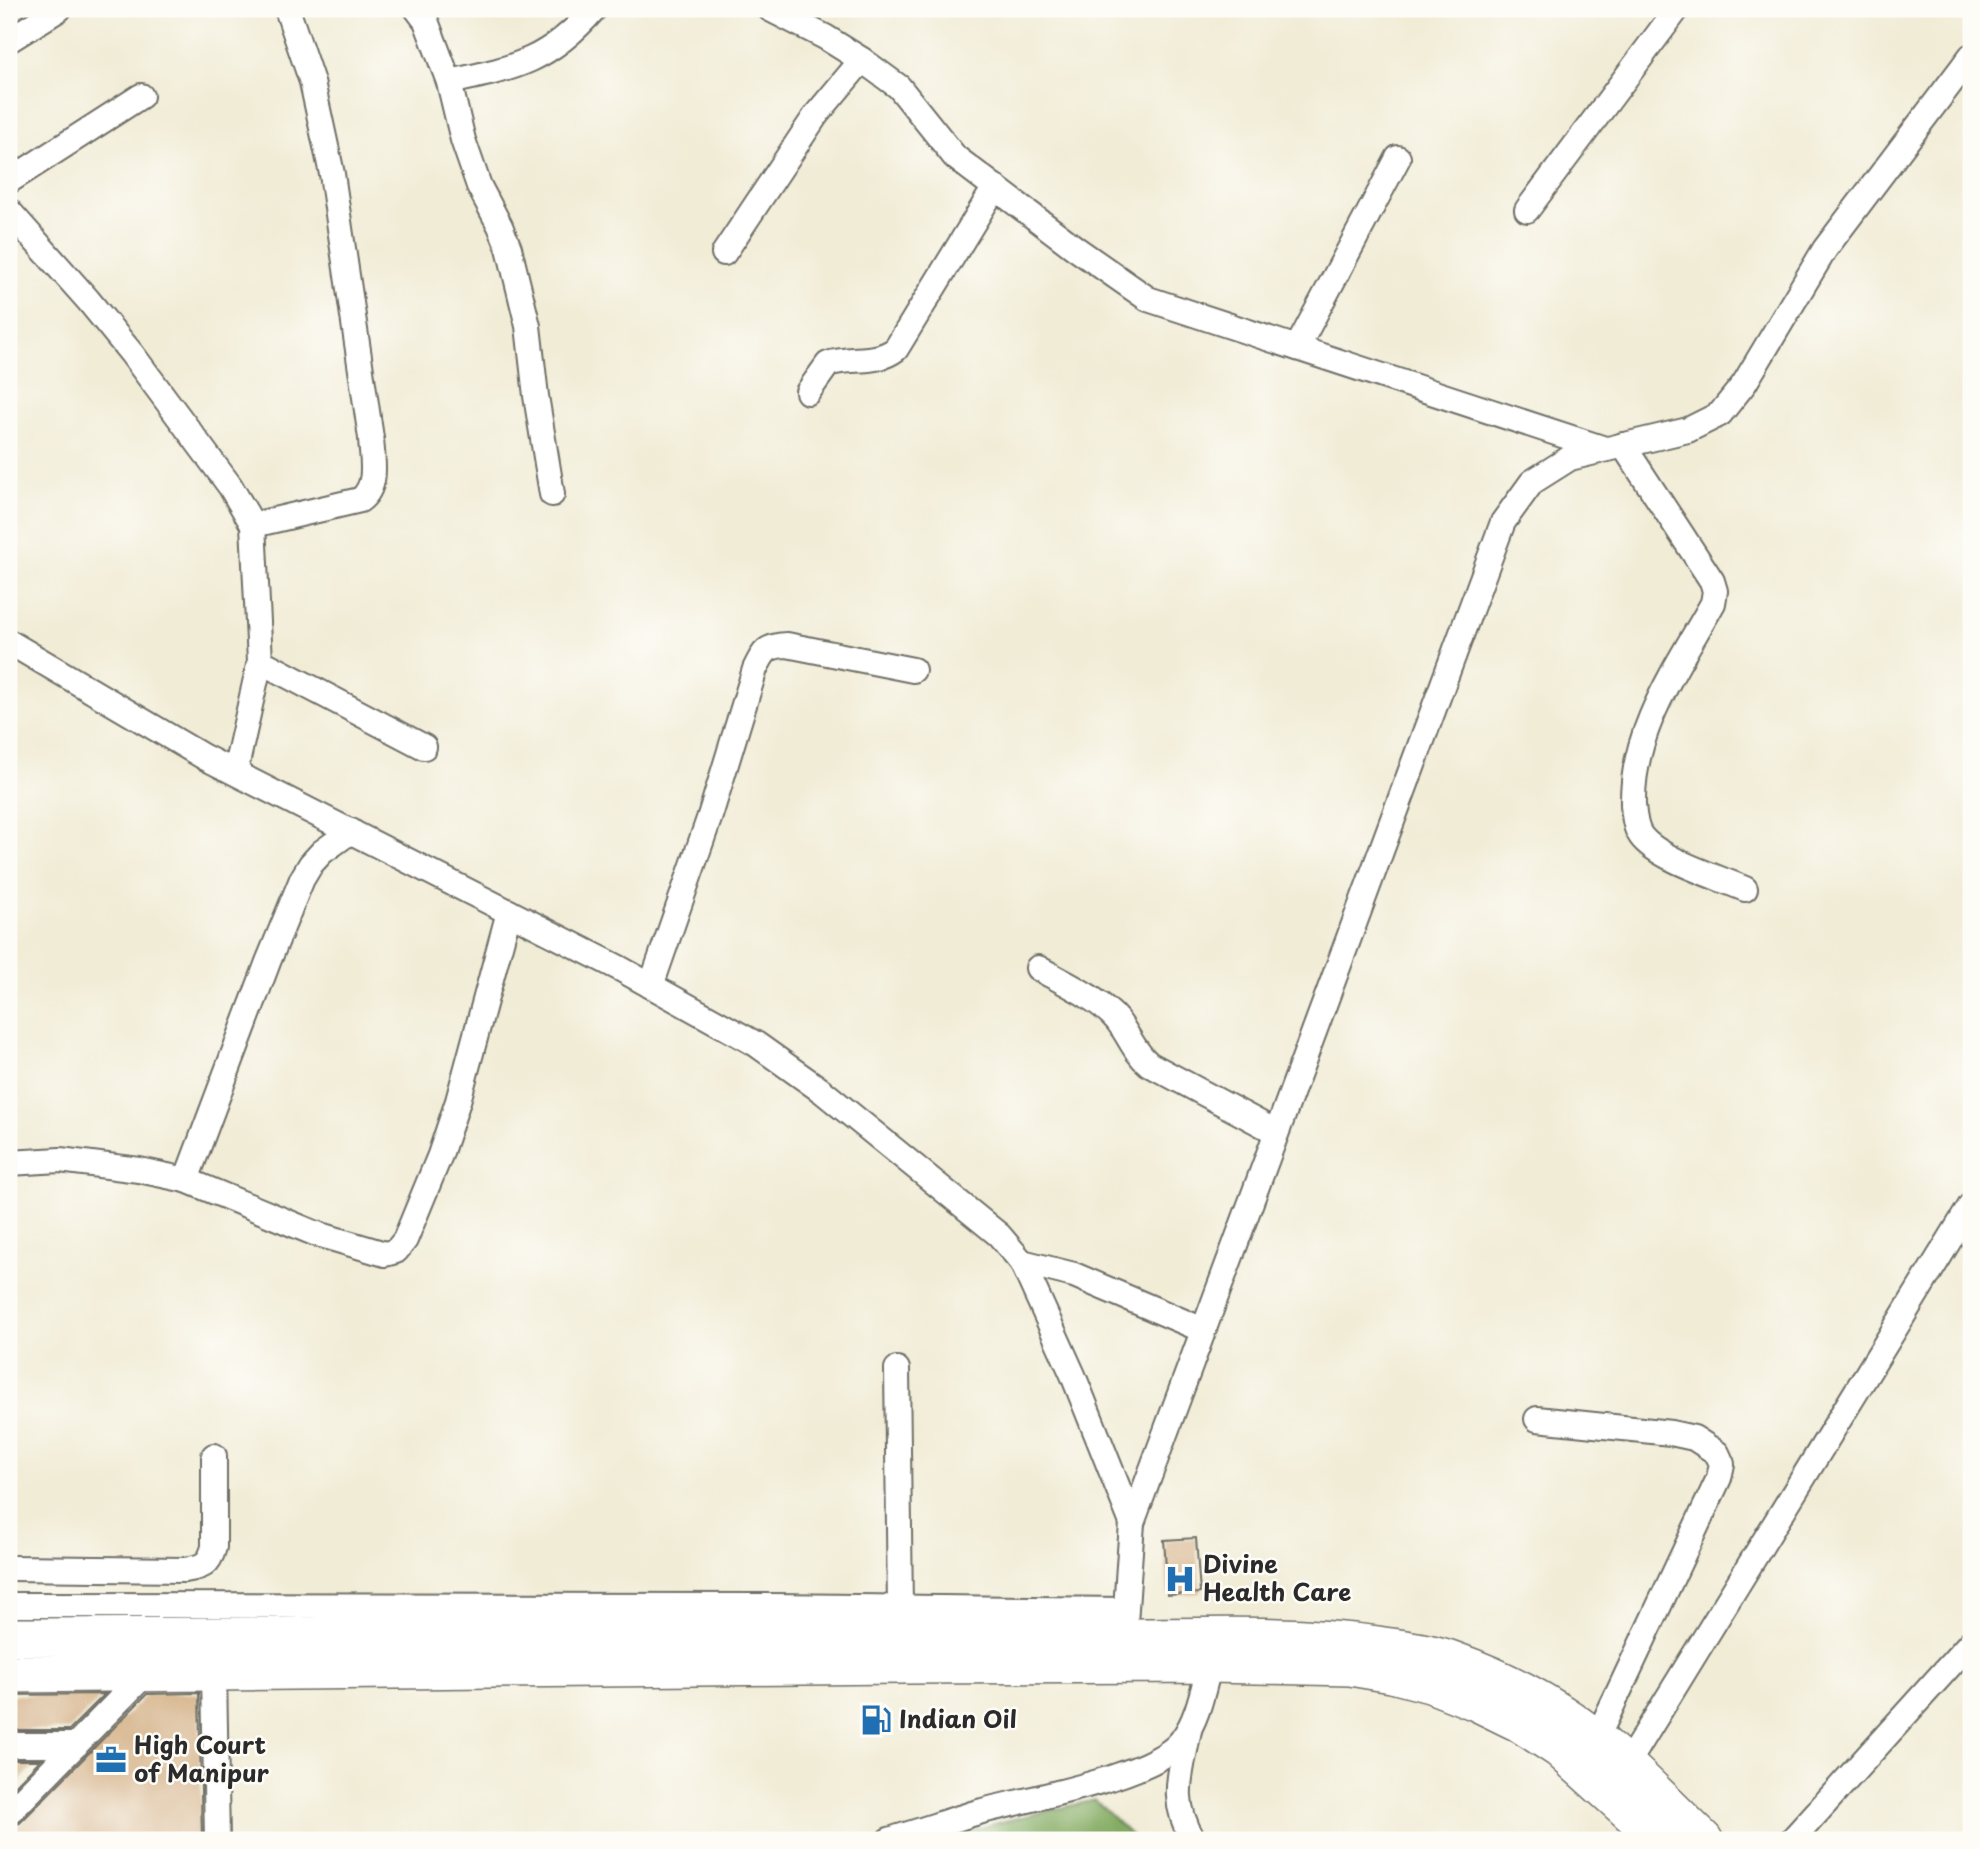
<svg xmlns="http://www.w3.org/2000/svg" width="1980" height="1849" viewBox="0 0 1980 1849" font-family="'Playpen Sans',sans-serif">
	<rect width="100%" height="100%" fill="#fdfcf7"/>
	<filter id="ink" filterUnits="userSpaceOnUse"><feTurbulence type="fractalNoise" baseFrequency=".0143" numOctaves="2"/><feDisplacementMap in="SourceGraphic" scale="14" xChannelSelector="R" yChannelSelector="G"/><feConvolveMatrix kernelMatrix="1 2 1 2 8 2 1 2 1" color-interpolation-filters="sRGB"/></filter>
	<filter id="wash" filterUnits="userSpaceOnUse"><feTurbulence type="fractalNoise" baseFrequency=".00686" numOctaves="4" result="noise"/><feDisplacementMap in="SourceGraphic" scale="28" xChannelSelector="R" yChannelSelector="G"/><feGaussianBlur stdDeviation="1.57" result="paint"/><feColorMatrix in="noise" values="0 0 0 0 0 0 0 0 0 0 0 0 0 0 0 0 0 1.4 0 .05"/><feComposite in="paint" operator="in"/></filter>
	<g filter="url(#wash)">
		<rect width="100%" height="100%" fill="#f1ecd6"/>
		<path fill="#82aa60" stroke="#566a46" stroke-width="2" d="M1095 1800 1136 1840H943L1000 1822Z"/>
		<g id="blocks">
			<g fill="#d4b086">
				<path d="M1196 1538 1200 1593 1168 1595 1164 1540Z"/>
				<path d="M199 1693 202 1840H9V1827L20 1823 147 1694Z"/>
				<path d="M105 1694 69 1730H9V1695Z"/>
				<path d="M9 1760H40L9 1792Z"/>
			</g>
		</g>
	</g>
	<g filter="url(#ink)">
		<use href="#blocks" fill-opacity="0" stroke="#706f67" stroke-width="2"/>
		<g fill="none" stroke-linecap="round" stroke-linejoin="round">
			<g stroke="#706f67" stroke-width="28">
				<g id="minor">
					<path d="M417 9 426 21 449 82 463 140 479 186 500 226 509 248 528 326 536 396 552 494"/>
					<path d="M770 9 825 37 862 60 899 87 955 157 1075 248 1148 299 1605 449"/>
					<path d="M9 40 59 9"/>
					<path d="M449 82C514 68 548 62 594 9"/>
					<path d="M9 181 141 96"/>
					<path d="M1527 210 1677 9"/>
					<path d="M9 211 88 300 132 354 230 486 253 525 260 661 235 772"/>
					<path d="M724 253 816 115 862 60"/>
					<path d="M1297 348 1398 158"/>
					<path d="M808 392 828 364C851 356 875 365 896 349L995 187"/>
					<path d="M1623 445 1712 581 1715 591 1713 603C1678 666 1631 730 1633 805 1634 815 1635 828 1641 836 1658 859 1718 877 1745 889"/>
					<path d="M253 525 360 500C379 486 372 459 371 438L332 174 312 82 287 9"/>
					<path d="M9 642 204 757 619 968 756 1044 822 1091 999 1235 1022 1262 1073 1375 1132 1523"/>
					<path d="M260 661 424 747"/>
					<path d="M1038 968C1064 983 1097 997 1117 1020 1129 1035 1134 1052 1149 1064L1276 1132"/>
					<path d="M651 986 710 816 755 669C764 651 766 646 787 645L913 670"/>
					<path d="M9 1163 60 1160 139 1170 186 1180 314 1233 385 1254 396 1251 405 1240 440 1155 458 1101 509 912"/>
					<path d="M186 1180 268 962 302 879 311 864 322 852 351 831"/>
					<path d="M1022 1262 1074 1275 1203 1330"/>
					<path d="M897 1369 900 1607"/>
					<path d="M1537 1419 1671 1433 1694 1438 1717 1453 1722 1464 1719 1478 1596 1740"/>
					<path d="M9 1568 185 1570C203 1567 209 1565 214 1547V1456"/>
					<path d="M9 1605 772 1606 1125 1610"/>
					<path d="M1123 1651 1132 1523 1503 522 1532 482 1570 458 1688 430 1720 414 1744 384 1825 249 1971 56"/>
					<path d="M214 1673 217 1840"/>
					<path d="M1189 1730C1181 1775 1169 1798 1193 1840"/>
					<path d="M9 1745H76"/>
					<path d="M1626 1766 1971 1205"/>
					<path d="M9 1813 146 1673"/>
					<path d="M889 1840C920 1831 951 1820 982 1811 1028 1799 1156 1776 1182 1740 1198 1719 1203 1689 1210 1664"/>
					<path d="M1792 1840 1971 1642"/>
				</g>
			</g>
			<g stroke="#706f67" stroke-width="40">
				<g id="highway">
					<path d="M9 1637C362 1636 716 1631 1069 1637 1171 1639 1276 1630 1378 1645 1403 1649 1431 1652 1455 1661 1497 1676 1537 1696 1573 1721 1621 1755 1662 1800 1704 1840"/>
					<path d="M9 1674 901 1665 1210 1664 1350 1667 1392 1674 1430 1684 1476 1702 1519 1723 1559 1749 1660 1840"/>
				</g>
			</g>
			<use href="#minor" stroke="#fff" stroke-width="24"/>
			<use href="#highway" stroke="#fff" stroke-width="37"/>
		</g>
	</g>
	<defs>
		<g id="hospital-bare" transform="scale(2.415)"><path d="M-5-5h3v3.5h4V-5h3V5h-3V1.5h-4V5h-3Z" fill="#1f6fb2" stroke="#fdfcf7" stroke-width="2.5" paint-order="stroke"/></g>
		<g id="fuel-bare" transform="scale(2.415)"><path d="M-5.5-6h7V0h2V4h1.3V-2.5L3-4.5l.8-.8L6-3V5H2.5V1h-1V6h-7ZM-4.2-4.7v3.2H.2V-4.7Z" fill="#1f6fb2" stroke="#fdfcf7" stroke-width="2.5" paint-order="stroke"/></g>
		<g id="office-bare" transform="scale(2.415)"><path d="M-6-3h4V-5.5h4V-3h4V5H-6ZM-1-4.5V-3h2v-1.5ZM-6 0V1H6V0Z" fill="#1f6fb2" stroke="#fdfcf7" stroke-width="2.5" paint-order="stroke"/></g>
	</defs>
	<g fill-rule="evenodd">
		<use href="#hospital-bare" x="1180" y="1579"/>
		<use href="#fuel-bare" x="876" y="1720"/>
		<use href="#office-bare" x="111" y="1760"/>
	</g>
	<g text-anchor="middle" stroke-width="5" stroke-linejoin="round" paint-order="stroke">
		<g font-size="24" font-weight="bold" fill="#2b2b2b" stroke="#fdfcf7" text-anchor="start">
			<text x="1203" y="1573">Divine<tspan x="1203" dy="28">Health Care</tspan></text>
			<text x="899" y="1728">Indian Oil</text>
			<text x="134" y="1754">High Court<tspan x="134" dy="28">of Manipur</tspan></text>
		</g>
	</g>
	<rect width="1980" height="1849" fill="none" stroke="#fdfcf7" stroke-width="35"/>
</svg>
